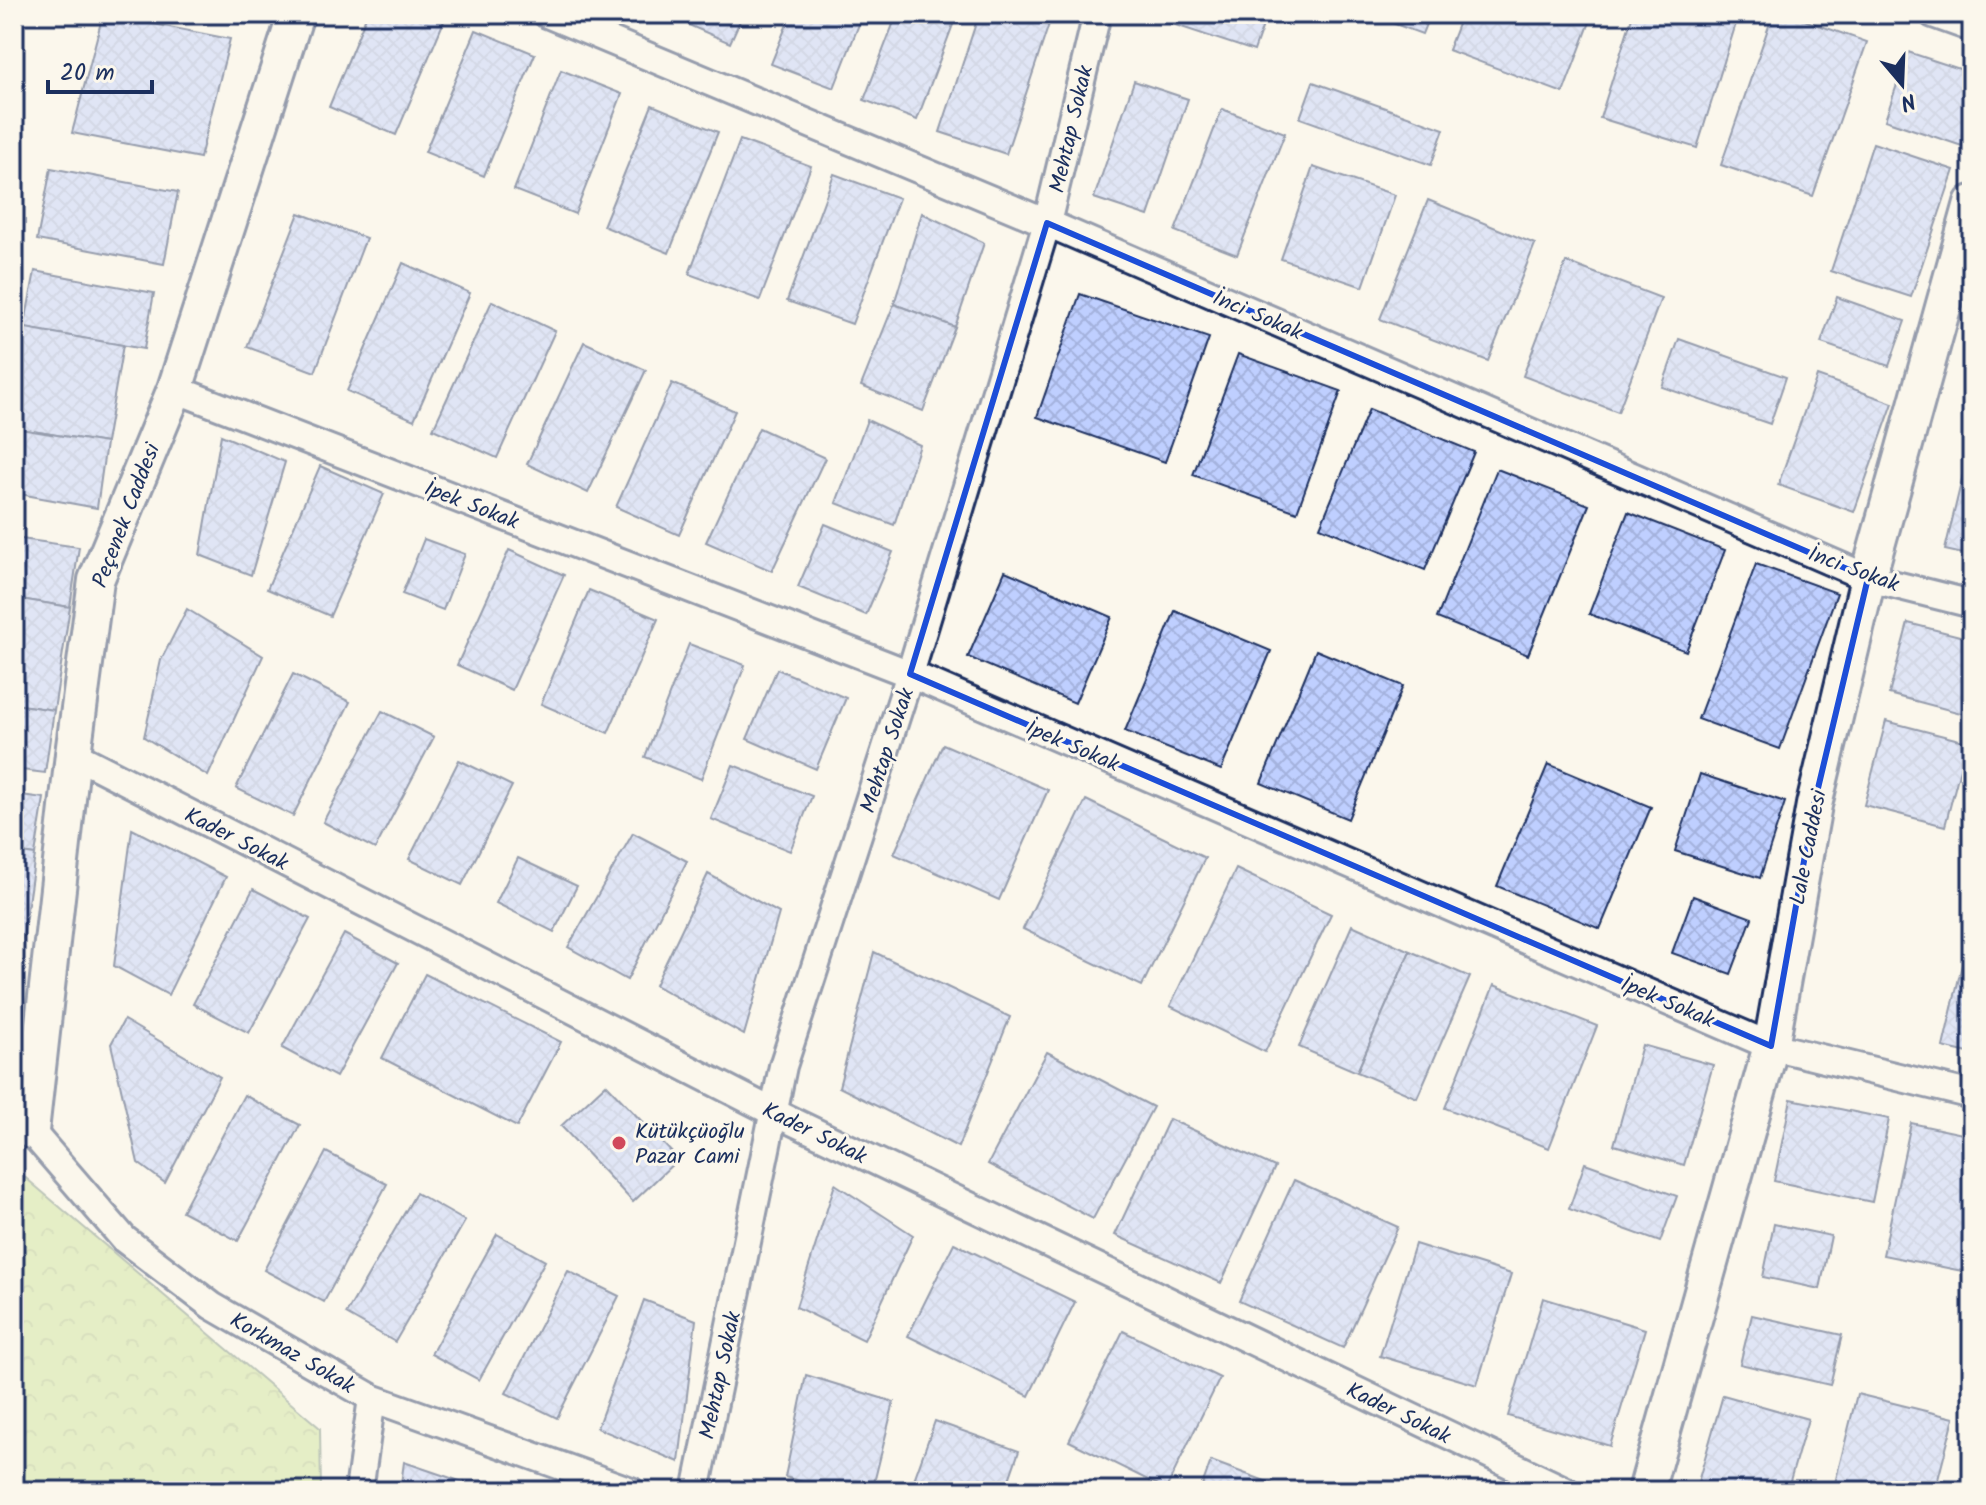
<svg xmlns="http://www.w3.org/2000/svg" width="1986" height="1505" viewBox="0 0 1986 1505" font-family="Kalam,sans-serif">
	<defs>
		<pattern id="park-crowns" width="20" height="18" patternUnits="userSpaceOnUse" patternTransform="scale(2)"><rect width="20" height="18" fill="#cae298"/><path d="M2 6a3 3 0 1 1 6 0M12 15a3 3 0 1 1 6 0" fill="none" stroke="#adc285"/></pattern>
		<pattern id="building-cross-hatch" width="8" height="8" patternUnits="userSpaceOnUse" patternTransform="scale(2)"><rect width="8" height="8" fill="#bfcfff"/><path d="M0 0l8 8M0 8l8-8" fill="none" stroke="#a4b2dd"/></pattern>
	</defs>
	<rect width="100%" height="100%" fill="#fbf7ec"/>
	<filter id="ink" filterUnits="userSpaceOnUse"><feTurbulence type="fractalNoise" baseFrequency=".0125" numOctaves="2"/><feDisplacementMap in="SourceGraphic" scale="16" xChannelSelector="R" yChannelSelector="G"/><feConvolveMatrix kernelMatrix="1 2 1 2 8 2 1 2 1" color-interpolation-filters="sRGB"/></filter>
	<g filter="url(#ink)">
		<path fill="url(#park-crowns)" stroke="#72887b" stroke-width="2" d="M14 1168 320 1428 321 1491H14Z"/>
		<g fill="url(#building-cross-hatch)" stroke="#1b2f5e" stroke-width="2">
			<path d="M103 14 230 39 200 158 72 133Z"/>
			<path d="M367 14H447L396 135 329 107Z"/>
			<path d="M688 14H743L730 43 684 23Z"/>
			<path d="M791 14H863L834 88 771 64Z"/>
			<path d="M897 14H957L917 120 864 100Z"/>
			<path d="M979 14H1019L1049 24 1006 154 940 132Z"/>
			<path d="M1156 14H1267L1254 51 1154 18Z"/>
			<path d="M1368 14H1430L1422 34Z"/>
			<path d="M1462 14H1593L1563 93 1448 50Z"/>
			<path d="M1633 14H1739L1697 148 1600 118Z"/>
			<path d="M1773 14H1787L1867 42 1813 196 1721 165Z"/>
			<path d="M476 30 535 54 484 176 425 152Z"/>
			<path d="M1908 52 1972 73V118L1962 146 1885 120Z"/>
			<path d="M561 70 622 94 575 214 514 190Z"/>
			<path d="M1134 81 1188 99 1148 216 1094 198Z"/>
			<path d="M1313 82 1444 129 1431 165 1300 118Z"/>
			<path d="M652 105 718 132 669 253 603 226Z"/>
			<path d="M1222 109 1285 133 1237 255 1175 231Z"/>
			<path d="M740 140 811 166 760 300 689 274Z"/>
			<path d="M1873 143 1954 170 1911 297 1831 271Z"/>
			<path d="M1313 167 1395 195 1363 287 1281 259Z"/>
			<path d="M51 168 178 192 164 264 37 240Z"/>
			<path d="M834 174 899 198 852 324 787 301Z"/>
			<path d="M1428 200 1535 244 1488 361 1380 319Z"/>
			<path d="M299 213 366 238 315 372 247 347Z"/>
			<path d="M922 213 984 243 955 327 894 304Z"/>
			<path d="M1566 262 1661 298 1618 412 1523 376Z"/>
			<path d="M403 263 470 293 414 420 347 391Z"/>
			<path d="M35 271 154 293 144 349 24 328Z"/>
			<path d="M1080 294 1209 338 1165 462 1037 417Z"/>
			<path d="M1837 297 1905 321 1889 366 1821 343Z"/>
			<path d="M492 301 555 331 497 458 433 429Z"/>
			<path d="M894 304 955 327 923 411 861 386Z"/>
			<path d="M14 326 123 345 106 443 14 428Z"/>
			<path d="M1679 339 1786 377 1770 424 1662 387Z"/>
			<path d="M584 342 646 370 588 493 527 464Z"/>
			<path d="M1238 354 1341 391 1297 512 1193 475Z"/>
			<path d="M1817 376 1893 403 1854 512 1778 485Z"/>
			<path d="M672 383 735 411 679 535 616 507Z"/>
			<path d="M1369 409 1474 452 1425 570 1320 527Z"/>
			<path d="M867 420 920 445 894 525 836 503Z"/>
			<path d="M14 428 106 443 97 508 14 493Z"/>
			<path d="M759 428 825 458 772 571 706 542Z"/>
			<path d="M221 435 285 462 251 575 200 555Z"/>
			<path d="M1972 437V556L1945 550Z"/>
			<path d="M320 466 384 494 330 616 267 589Z"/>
			<path d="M1497 469 1589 505 1528 655 1437 618Z"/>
			<path d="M1628 512 1725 550 1686 651 1589 614Z"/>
			<path d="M825 524 893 552 866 615 798 587Z"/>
			<path d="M14 538 79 547 70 607 14 598Z"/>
			<path d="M424 539 465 554 443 610 402 594Z"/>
			<path d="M509 550 564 575 512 690 457 665Z"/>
			<path d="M1756 564 1837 593 1780 749 1698 719Z"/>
			<path d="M1005 571 1112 617 1075 703 968 657Z"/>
			<path d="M589 590 658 619 608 733 541 704Z"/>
			<path d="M14 598 70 607 54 710 14 704Z"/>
			<path d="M187 609 263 656 208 776 144 737 161 660Z"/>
			<path d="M1175 611 1271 651 1221 770 1125 731Z"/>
			<path d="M1908 623 1972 639V716L1889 694Z"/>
			<path d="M689 644 745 665 701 779 645 757Z"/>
			<path d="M1316 650 1403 686 1348 819 1261 783Z"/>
			<path d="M777 669 846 698 816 769 747 739Z"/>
			<path d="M293 674 350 702 293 816 236 788Z"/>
			<path d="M14 704 54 710 45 773 14 769Z"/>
			<path d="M382 711 434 737 375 849 323 822Z"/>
			<path d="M1886 721 1967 742 1945 826 1864 805Z"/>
			<path d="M943 744 1048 790 999 900 894 854Z"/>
			<path d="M459 760 512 786 462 885 409 859Z"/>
			<path d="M1548 764 1651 807 1600 929 1497 886Z"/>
			<path d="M733 765 812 796 790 851 711 819Z"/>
			<path d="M1700 774 1785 802 1760 878 1675 851Z"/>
			<path d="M14 794 44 798 35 855 14 852Z"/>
			<path d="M1086 800 1205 858 1142 986 1023 929Z"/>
			<path d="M132 829 226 877 168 995 114 966Z"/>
			<path d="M633 833 687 861 627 980 568 947Z"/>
			<path d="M14 852 35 855 20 958 14 957Z"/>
			<path d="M518 858 577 886 554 932 496 903Z"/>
			<path d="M1236 869 1331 914 1265 1052 1170 1006Z"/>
			<path d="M708 874 779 913 744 1035 655 985Z"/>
			<path d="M253 889 310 919 249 1033 193 1004Z"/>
			<path d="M1693 896 1752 918 1731 974 1672 953Z"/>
			<path d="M1972 921V1054L1943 1047Z"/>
			<path d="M1352 925 1410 951 1357 1072 1299 1047Z"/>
			<path d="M344 934 398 963 336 1077 282 1048Z"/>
			<path d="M1410 951 1470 977 1417 1098 1357 1072Z"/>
			<path d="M874 952 1010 1017 958 1147 839 1087Z"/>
			<path d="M14 957 20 958 14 995Z"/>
			<path d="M425 974 561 1042 517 1127 382 1058Z"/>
			<path d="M1494 985 1597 1026 1549 1148 1445 1108Z"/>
			<path d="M124 1020 220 1077 165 1183 138 1163 111 1044Z"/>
			<path d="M1642 1045 1713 1065 1684 1165 1614 1145Z"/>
			<path d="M1047 1052 1153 1107 1093 1219 988 1164Z"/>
			<path d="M606 1084 678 1159 633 1202 561 1126Z"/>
			<path d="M244 1095 300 1125 238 1241 182 1211Z"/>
			<path d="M1791 1099 1889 1119 1872 1202 1774 1181Z"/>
			<path d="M1169 1119 1275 1167 1221 1283 1115 1235Z"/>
			<path d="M1911 1123 1972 1136V1273L1883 1255Z"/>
			<path d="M326 1152 387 1184 324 1302 264 1270Z"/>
			<path d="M1585 1163 1677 1196 1660 1242 1569 1209Z"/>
			<path d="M1294 1180 1398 1227 1343 1348 1239 1301Z"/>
			<path d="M835 1184 913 1235 864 1340 796 1307Z"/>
			<path d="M416 1193 465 1221 395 1342 346 1314Z"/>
			<path d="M1774 1224 1831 1236 1820 1289 1763 1277Z"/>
			<path d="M497 1234 545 1261 479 1380 431 1354Z"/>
			<path d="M954 1243 1075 1302 1029 1396 908 1336Z"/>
			<path d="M1415 1244 1511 1274 1477 1385 1380 1356Z"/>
			<path d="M568 1271 619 1296 557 1418 506 1393Z"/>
			<path d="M1543 1298 1645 1329 1610 1446 1508 1416Z"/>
			<path d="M644 1300 696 1320 679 1462 597 1428Z"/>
			<path d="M1752 1315 1842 1335 1830 1385 1740 1364Z"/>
			<path d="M1123 1331 1220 1378 1166 1489 1069 1441Z"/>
			<path d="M806 1375 894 1402 872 1491H835L785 1477Z"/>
			<path d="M1857 1394 1954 1418 1935 1491H1833Z"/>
			<path d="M1723 1395 1808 1419 1787 1491H1728L1698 1482Z"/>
			<path d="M935 1421 1019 1451 1005 1491H910Z"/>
			<path d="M1211 1461 1292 1491H1200Z"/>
			<path d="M404 1462 489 1491H400Z"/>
		</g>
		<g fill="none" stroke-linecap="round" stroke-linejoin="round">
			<g stroke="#1b2f5e" stroke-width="32">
				<g id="minor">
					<path d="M547 14 1047 223 1868 578 1972 604"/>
					<path d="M1933 14 1972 28"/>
					<path d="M175 389 910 674 1771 1046 1972 1095"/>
					<path d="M73 754 773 1112 1566 1491"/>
					<path d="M14 1118 31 1131 124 1239 212 1306 372 1398 631 1491"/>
					<path d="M359 1491 372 1398"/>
					<path d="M696 1491 783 1066 910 674 1047 223 1097 14"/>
				</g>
			</g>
			<g stroke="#1b2f5e" stroke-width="40">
				<g id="tertiary">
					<path d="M31 1131 73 754 96 580 175 389 296 14"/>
					<path d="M1646 1491 1771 1046 1814 805 1868 578 1972 203"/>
				</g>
			</g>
			<use href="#minor" stroke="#fbf7ec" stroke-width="26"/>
			<use href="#tertiary" stroke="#fbf7ec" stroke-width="34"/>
		</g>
	</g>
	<path d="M0 0H1986V1505H0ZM1047 223 1868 578 1814 805 1771 1046 910 674Z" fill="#fbf7ec" fill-opacity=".55" fill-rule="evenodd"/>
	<path fill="none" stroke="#1d4ed8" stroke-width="6" stroke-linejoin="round" d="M1047 223 1868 578 1814 805 1771 1046 910 674Z"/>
	<circle fill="#d1495b" stroke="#fbf7ec" stroke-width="3" cx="619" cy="1143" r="8"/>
	<g text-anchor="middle" stroke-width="6" stroke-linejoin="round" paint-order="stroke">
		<g font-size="22" fill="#1b2f5e" stroke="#fbf7ec">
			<text transform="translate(1070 129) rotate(-77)" y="8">Mehtap Sokak</text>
			<text transform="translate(1258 314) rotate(23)" y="8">İnci Sokak</text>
			<text transform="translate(472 504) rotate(21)" y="8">İpek Sokak</text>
			<text transform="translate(125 515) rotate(-69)" y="8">Peçenek Caddesi</text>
			<text transform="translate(1854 568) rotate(20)" y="8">İnci Sokak</text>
			<text transform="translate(1073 745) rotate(23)" y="8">İpek Sokak</text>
			<text transform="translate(886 750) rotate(-72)" y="8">Mehtap Sokak</text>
			<text transform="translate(237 838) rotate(27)" y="8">Kader Sokak</text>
			<text transform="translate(1807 847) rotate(-79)" y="8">Lale Caddesi</text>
			<text transform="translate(1668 1001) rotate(23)" y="8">İpek Sokak</text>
			<text transform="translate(815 1132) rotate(26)" y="8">Kader Sokak</text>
			<text transform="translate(293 1352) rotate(30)" y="8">Korkmaz Sokak</text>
			<text transform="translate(719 1375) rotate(-78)" y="8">Mehtap Sokak</text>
			<text transform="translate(1399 1412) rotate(26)" y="8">Kader Sokak</text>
		</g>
		<g font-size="22" fill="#1b2f5e" stroke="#fbf7ec" text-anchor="start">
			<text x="635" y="1138">Kütükçüoğlu<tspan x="635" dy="25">Pazar Cami</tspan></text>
		</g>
	</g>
	<rect width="1986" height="1505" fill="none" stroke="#fbf7ec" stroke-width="48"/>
	<rect x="24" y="24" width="1938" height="1457" fill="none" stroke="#1b2f5e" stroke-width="3" filter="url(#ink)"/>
	<g transform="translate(1902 84) rotate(161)" stroke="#fbf7ec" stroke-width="6" paint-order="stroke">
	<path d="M0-6L14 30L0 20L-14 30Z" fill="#1b2f5e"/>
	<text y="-12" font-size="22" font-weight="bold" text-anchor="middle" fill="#1b2f5e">N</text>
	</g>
	<path d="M48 80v12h104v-12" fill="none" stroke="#1b2f5e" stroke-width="4"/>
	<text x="60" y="80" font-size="24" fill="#1b2f5e" stroke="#fbf7ec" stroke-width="6" paint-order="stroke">20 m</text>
</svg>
